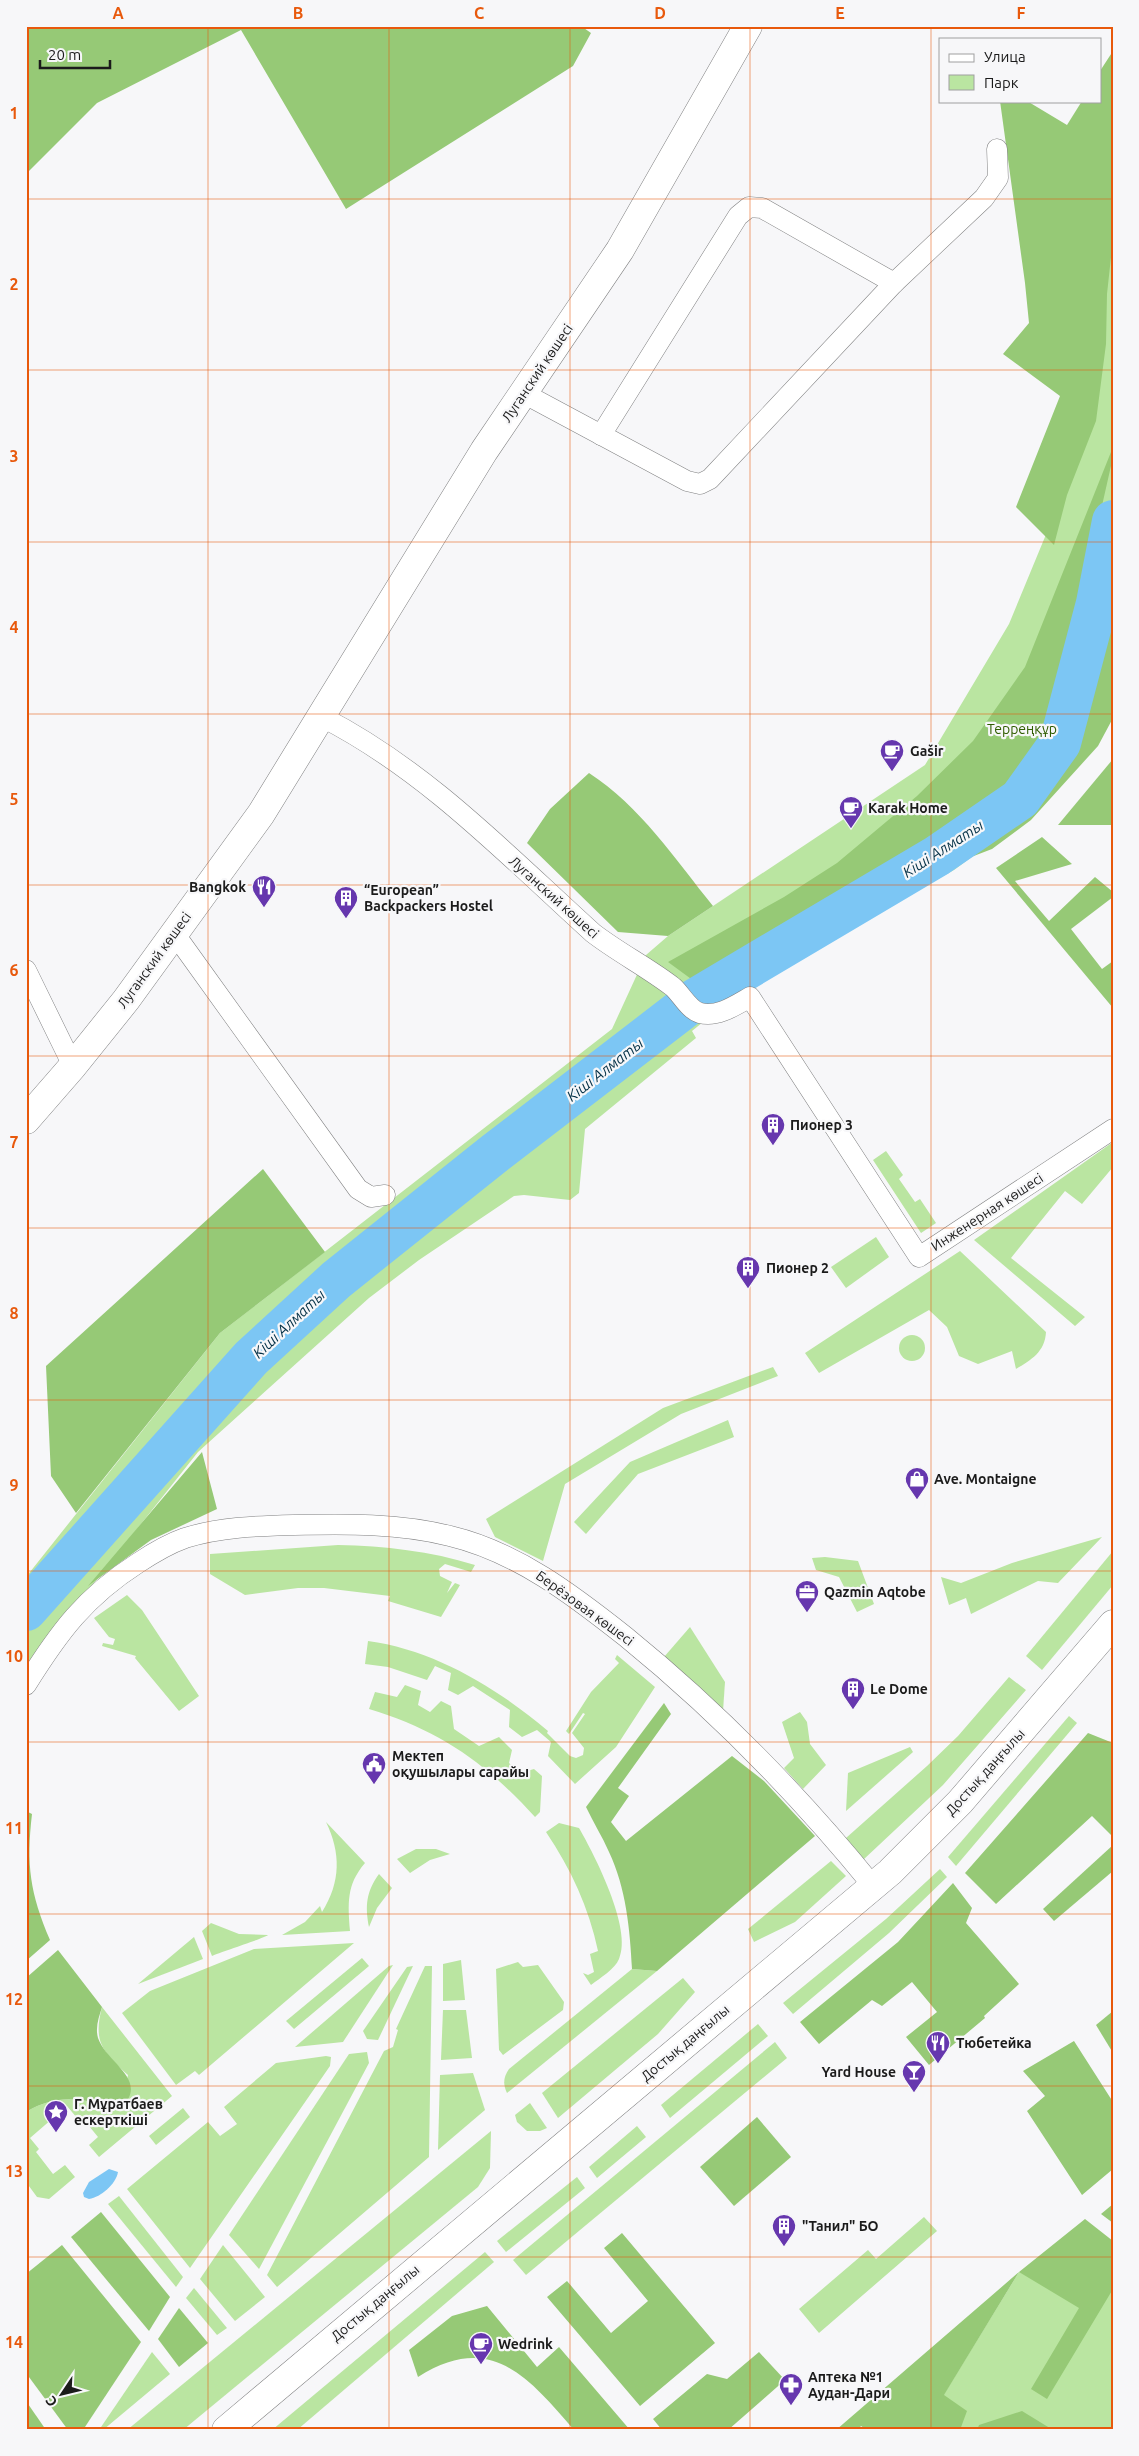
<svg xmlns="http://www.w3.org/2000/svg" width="1139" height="2456" viewBox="0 0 1139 2456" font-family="Ubuntu,sans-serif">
	<rect width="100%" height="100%" fill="#f7f7f9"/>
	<g fill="#bae5a1">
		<path d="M1113 117V690L1033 812 954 870 751 983 692 1031 696 1038 585 1129 579 1193 570 1200 524 1195 514 1196 419 1260 369 1298 198 1452 26 1669V1577L220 1333 612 1029 646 955 668 936 925 765 1009 624 1059 503Z"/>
		<path d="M1113 1142V1167L1082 1204 1065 1191 1011 1258 1085 1317 1075 1326 974 1240Z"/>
		<path d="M886 1151 903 1175 899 1179 915 1202 920 1199 936 1223 921 1233 873 1160Z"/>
		<path d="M876 1237 889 1257 846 1288 831 1267Z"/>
		<path d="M960 1251 1046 1332C1045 1352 1031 1360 1016 1369L1012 1351 978 1364 959 1356 947 1327 929 1310 819 1373 805 1353Z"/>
		<circle cx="912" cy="1348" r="13"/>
		<path d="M773 1367 778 1376 681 1414 565 1484 543 1561 495 1537 486 1519 663 1408Z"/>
		<path d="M728 1420 734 1437 638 1474 586 1534 574 1522 630 1462Z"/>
		<path d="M1102 1537 1058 1583 1038 1581 971 1614 966 1598 949 1605 941 1577 961 1583 1012 1563Z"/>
		<path d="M338 1545C385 1546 430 1551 475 1565L471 1572 445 1564 439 1569 440 1576 452 1582 447 1593 455 1583 460 1585 441 1617 388 1601 390 1596 324 1588H298L245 1595 210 1574V1554Z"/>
		<path d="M1113 1551V1585L1042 1670 1026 1656Z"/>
		<path d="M825 1557 858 1561 874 1604 857 1612 839 1577 816 1570 812 1558Z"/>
		<path d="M127 1595 142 1610 199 1696 179 1711 135 1658 136 1656 102 1646 103 1643 113 1645 115 1639 109 1637 94 1618Z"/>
		<path d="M690 1627 725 1682 723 1711 664 1657Z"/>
		<path d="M368 1641C435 1650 497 1688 548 1731L547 1733 570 1756 576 1758 583 1755 584 1748 572 1733 585 1714 583 1713 569 1734 566 1731 591 1692 619 1663 615 1659 617 1655 655 1687 616 1747 575 1784 548 1756 551 1742 537 1730 522 1737 509 1727 510 1710 473 1686 458 1695 448 1690 451 1673 435 1666 427 1680 388 1667 365 1664Z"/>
		<path d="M1009 1677 1026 1690 943 1785 863 1860 846 1838 927 1766 958 1736Z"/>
		<path d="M405 1685 421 1691 418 1705 430 1712 441 1701 451 1706 454 1729 479 1746 499 1737 512 1750 509 1763 520 1773 534 1769 542 1776 540 1812 535 1817C486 1763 439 1730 369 1709L375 1692 397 1697Z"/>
		<path d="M800 1712 807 1722 810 1744 826 1765 803 1789 784 1768 794 1758 782 1722Z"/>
		<path d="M1069 1716 1077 1723 956 1866 948 1857Z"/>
		<path d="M910 1747 913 1752 846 1811 848 1773Z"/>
		<path d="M326 1822 365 1863C346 1885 348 1904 350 1931L282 1935 305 1922 320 1906 322 1912C341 1882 341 1853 326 1822Z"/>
		<path d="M559 1823 579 1828C594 1854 633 1929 619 1959 615 1969 600 1978 591 1985L583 1973 588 1975 594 1972 590 1954 598 1951C589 1908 571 1869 546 1832Z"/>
		<path d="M416 1849H436L450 1854 430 1860 410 1873 397 1859Z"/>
		<path d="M831 1861 846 1876 795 1922 754 1942 748 1929Z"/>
		<path d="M940 1869 947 1877 889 1933 793 2014 783 2003 886 1919Z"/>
		<path d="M379 1874 392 1888 377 1908 369 1927C365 1906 366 1892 379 1874Z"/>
		<path d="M211 1923 239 1934 268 1935C265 1938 220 1952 212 1956L202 1931Z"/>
		<path d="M194 1937 203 1959 138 1984Z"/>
		<path d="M354 1943 199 2075 195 2071 176 2085 122 2013 150 1991 254 1949Z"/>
		<path d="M362 1958 369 1966 294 2029 286 2021Z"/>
		<path d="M461 1960 465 2000 443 2001V1964Z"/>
		<path d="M518 1962 523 1967 538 1965 564 2002 563 2010 503 2055 499 2050 496 1969Z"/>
		<path d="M393 1965 343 2042 295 2047 389 1966Z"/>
		<path d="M413 1966 378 2040 367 2039 363 2031 407 1967Z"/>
		<path d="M425 1966H432L429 2157 277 2287 267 2275 384 2051 393 2047 398 2030 396 2029Z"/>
		<path d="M632 1969 657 1971 507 2093C503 2084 503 2078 509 2069Z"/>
		<path d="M683 1978 695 1992 658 2034 558 2118 542 2093Z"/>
		<path d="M102 2007 172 2096 99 2157 89 2145 98 2137 80 2115 77 2118 67 2106 30 2138 39 2149 36 2152 53 2174 65 2165 75 2177 49 2199 37 2197 26 2182V2112C59 2092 84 2099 120 2109L128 2075C102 2051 93 2042 102 2007Z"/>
		<path d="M443 2010H466L472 2058 441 2060Z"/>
		<path d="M758 2024 768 2036 670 2118 661 2105Z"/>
		<path d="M775 2042 787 2058 526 2275 513 2260Z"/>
		<path d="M367 2052 369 2063 259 2269 229 2235 349 2054Z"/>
		<path d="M326 2056 331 2057 330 2066 190 2268 127 2189 208 2122 220 2136 237 2124 224 2107 276 2063Z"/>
		<path d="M473 2073 485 2110 438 2150 440 2075Z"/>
		<path d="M530 2103 547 2128 540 2131H527L517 2122 515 2115Z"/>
		<path d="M183 2108 190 2117 156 2145 149 2136Z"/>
		<path d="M637 2126 646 2137 597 2178 589 2167Z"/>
		<path d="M491 2131 490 2168 478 2187 183 2430H127Z"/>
		<path d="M577 2177 585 2188 506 2252 497 2241Z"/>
		<path d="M119 2196 183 2277 176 2287 108 2204Z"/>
		<path d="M924 2217 937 2231 819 2333 799 2309 868 2250 876 2259Z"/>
		<path d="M223 2245 265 2297 235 2321 200 2279Z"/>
		<path d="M485 2252 494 2262 297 2430H272Z"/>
		<path d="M1113 2266V2430H922L1019 2272Z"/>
		<path d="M194 2288 227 2328 217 2335 186 2298Z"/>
		<path d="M152 2352 170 2374 103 2430H99Z"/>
	</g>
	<g fill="#96c976">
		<path d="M26 26H581L591 33 573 66 346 209 241 30 97 103 26 174Z"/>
		<path d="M1113 51V239L1107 294 1106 344 1096 421 1067 495 1054 545 1016 507 1060 396 1003 354 1029 323 1025 283 1000 101H1027L1067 125 1082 101H1100V71Z"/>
		<path d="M1113 447V457L1054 718C1042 759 1022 783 987 808L698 984 668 962 784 897 837 863 917 796 973 741 1025 667Z"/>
		<path d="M1113 580V718L1098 746 1031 820 992 849 919 877 1001 824 1037 793 1075 744Z"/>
		<path d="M1113 759V825H1058Z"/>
		<path d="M589 773C640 806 675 859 713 906L668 936 618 932 527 843 550 809Z"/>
		<path d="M1042 837 1072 864 1015 881 1049 921 1095 877 1113 892V897L1071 929 1102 969 1113 961V1008L996 868Z"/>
		<path d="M263 1169 325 1252 220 1333 76 1513 51 1476 46 1366Z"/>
		<path d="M202 1452 217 1509 151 1540 88 1586Z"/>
		<path d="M664 1703 671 1714 618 1788 629 1796 611 1822 626 1841 732 1756 764 1781 815 1836 657 1971 632 1969C630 1929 626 1888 609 1852 602 1836 593 1822 586 1807Z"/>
		<path d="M1088 1733 1113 1743V1837L1092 1816 996 1904 965 1873Z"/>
		<path d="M26 1811 32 1814C26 1865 30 1893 50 1940L26 1961Z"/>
		<path d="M1113 1845V1871L1054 1921 1043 1909Z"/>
		<path d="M953 1883 972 1908 966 1923 1019 1984 984 2016 985 2018 929 2065 906 2037 937 2012 912 1982 882 2006 872 2000 819 2044 800 2022 898 1942Z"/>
		<path d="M58 1950 102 2007C99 2017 95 2027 98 2038 107 2064 151 2080 120 2109 84 2099 59 2092 26 2112V1978Z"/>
		<path d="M1113 2011V2053L1096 2025Z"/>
		<path d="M1074 2041 1113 2102V2169L1082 2195 1027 2111 1045 2096 1023 2071Z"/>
		<path d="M757 2117 791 2157 734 2206 700 2167Z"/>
		<path d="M1113 2204V2223L1101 2214Z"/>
		<path d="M101 2212 170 2297 149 2331 71 2237Z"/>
		<path d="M1085 2219 1113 2241V2289L1047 2399 1031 2389 1079 2308 1019 2272 944 2395 967 2411 960 2430H867L861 2426 858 2430H836L1019 2272Z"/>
		<path d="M622 2233 715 2343 640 2406 547 2297 567 2281 611 2333 648 2301 604 2248Z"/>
		<path d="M62 2245 141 2342 83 2430H68L26 2373V2274Z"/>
		<path d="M487 2306 537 2367 559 2347 630 2430H574C528 2377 491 2331 418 2377L409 2350 452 2316Z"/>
		<path d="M179 2308 208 2343 179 2367 158 2339Z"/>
		<path d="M759 2352 785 2380 728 2430H662L653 2419 707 2374 727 2379Z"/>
		<path d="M26 2401 46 2430H29L26 2426Z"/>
		<path d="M1022 2411 1053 2430H977L979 2425Z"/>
	</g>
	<path fill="#7cc6f4" d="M109 2169 118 2172C116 2184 101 2197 89 2199L84 2197 83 2193 89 2182Z"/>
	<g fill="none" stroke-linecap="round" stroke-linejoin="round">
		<path stroke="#7cc6f4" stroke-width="42" d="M26 1610 251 1358 336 1280 495 1153 694 1000 937 856 1020 799 1060 743 1097 603 1113 521"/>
		<g stroke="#808182" stroke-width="21">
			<g id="street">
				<path d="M523 393 687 481 700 484 710 479 894 283 984 198 998 178 997 149"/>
				<path d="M601 435 738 216 749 207 762 208 894 283"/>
				<path d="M322 717C426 770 507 855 593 933 619 953 647 967 673 987 681 994 689 1010 700 1013 717 1018 736 1005 750 997L919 1257 1113 1129"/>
				<path d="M174 933 358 1189 371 1197 385 1195"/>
				<path d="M26 970 73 1066"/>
				<path d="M26 1685C59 1632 85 1597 138 1563 153 1553 168 1544 185 1538 220 1527 257 1526 294 1525 345 1524 399 1523 450 1536 517 1552 573 1595 626 1637 717 1711 799 1795 873 1886"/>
			</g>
		</g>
		<g stroke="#808182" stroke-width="29">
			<g id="secondary">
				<path d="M26 1120 73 1066 126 1000 261 814 484 451 620 250 748 26"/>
				<path d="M226 2430 890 1872 960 1802 1113 1624"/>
			</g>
		</g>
		<use href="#street" stroke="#fff" stroke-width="20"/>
		<use href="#secondary" stroke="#fff" stroke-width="28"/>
	</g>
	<path fill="none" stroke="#e8590c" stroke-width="1" stroke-opacity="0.55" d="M208 26V2430M389 26V2430M570 26V2430M750 26V2430M931 26V2430M26 199H1113M26 370H1113M26 542H1113M26 714H1113M26 885H1113M26 1056H1113M26 1228H1113M26 1400H1113M26 1571H1113M26 1742H1113M26 1914H1113M26 2086H1113M26 2257H1113"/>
	<defs>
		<g id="cafe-pin" transform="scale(1.25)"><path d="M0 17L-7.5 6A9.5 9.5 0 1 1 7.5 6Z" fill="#6637ae" stroke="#f7f7f9"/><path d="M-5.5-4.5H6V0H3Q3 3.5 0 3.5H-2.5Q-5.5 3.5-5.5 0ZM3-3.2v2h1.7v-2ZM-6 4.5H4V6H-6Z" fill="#fff"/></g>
		<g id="restaurant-pin" transform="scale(1.25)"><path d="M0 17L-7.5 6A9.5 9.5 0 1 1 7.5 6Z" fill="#6637ae" stroke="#f7f7f9"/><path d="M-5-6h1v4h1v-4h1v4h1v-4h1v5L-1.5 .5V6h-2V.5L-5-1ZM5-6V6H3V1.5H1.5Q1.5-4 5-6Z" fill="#fff"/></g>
		<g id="building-pin" transform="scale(1.25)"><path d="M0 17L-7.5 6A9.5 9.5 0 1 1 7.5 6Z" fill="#6637ae" stroke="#f7f7f9"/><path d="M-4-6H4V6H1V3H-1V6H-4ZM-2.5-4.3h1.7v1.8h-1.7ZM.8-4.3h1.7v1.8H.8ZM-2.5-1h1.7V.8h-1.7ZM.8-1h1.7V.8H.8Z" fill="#fff"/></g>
		<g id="shop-pin" transform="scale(1.25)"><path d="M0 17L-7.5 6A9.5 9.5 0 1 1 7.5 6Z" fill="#6637ae" stroke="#f7f7f9"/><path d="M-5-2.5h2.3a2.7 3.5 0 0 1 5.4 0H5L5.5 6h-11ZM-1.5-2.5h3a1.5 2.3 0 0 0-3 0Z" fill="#fff"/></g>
		<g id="office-pin" transform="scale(1.25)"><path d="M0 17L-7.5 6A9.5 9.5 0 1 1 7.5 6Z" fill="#6637ae" stroke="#f7f7f9"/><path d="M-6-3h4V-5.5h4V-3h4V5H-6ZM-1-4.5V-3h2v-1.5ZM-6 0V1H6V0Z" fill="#fff"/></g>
		<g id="civic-pin" transform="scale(1.25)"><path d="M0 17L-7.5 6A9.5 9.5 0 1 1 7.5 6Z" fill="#6637ae" stroke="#f7f7f9"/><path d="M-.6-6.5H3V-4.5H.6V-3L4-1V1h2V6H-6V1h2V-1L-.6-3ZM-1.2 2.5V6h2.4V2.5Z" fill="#fff"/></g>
		<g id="bar-pin" transform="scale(1.25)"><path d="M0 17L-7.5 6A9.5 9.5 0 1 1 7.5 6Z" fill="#6637ae" stroke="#f7f7f9"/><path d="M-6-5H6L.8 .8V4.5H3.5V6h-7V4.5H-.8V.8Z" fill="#fff"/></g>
		<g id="sight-pin" transform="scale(1.25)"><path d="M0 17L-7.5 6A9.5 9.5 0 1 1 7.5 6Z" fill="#6637ae" stroke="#f7f7f9"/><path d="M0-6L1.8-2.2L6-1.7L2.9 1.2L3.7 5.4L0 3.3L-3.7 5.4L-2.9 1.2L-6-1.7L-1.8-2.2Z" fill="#fff"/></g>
		<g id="pharmacy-pin" transform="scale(1.25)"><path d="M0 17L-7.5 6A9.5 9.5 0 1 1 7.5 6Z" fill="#6637ae" stroke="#f7f7f9"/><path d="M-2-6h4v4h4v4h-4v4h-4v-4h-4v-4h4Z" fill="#fff"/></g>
	</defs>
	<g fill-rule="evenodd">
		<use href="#cafe-pin" x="892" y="751"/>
		<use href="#cafe-pin" x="851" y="808"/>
		<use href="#restaurant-pin" x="264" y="887"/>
		<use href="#building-pin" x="346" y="898"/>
		<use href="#building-pin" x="773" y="1125"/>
		<use href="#building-pin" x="748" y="1268"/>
		<use href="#shop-pin" x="917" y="1479"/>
		<use href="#office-pin" x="807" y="1592"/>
		<use href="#building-pin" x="853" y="1689"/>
		<use href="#civic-pin" x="374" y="1764"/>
		<use href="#restaurant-pin" x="938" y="2043"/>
		<use href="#bar-pin" x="914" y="2072"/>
		<use href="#sight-pin" x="56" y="2112"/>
		<use href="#building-pin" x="784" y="2226"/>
		<use href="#cafe-pin" x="481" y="2344"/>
		<use href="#pharmacy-pin" x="791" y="2385"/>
	</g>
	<g text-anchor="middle" stroke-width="4.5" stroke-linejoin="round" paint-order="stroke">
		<g font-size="14" fill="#1b1b1b" stroke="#f7f7f9">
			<text transform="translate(537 373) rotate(-56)" y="5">Луганский көшесі</text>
			<text transform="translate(554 897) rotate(42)" y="5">Луганский көшесі</text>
			<text transform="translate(154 960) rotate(-54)" y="5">Луганский көшесі</text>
			<text transform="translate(987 1212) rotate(-33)" y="5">Инженерная көшесі</text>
			<text transform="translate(585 1608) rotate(36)" y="5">Берёзовая көшесі</text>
			<text transform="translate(985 1772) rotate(-48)" y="5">Достық даңғылы</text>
			<text transform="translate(685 2043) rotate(-40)" y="5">Достық даңғылы</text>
			<text transform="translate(375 2303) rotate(-40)" y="5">Достық даңғылы</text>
		</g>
		<g font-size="14" fill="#305d01" stroke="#f7f7f9">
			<text x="1022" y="734">Терреңқұр</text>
		</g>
		<g font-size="14" font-weight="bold" fill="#1b1b1b" stroke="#f7f7f9" text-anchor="start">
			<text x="910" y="756">Gašir</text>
			<text x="868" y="813">Karak Home</text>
			<text x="246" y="892" text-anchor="end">Bangkok</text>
			<text x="364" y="895">“European”<tspan x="364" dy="16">Backpackers Hostel</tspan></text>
			<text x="790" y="1130">Пионер 3</text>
			<text x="766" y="1273">Пионер 2</text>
			<text x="934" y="1484">Ave. Montaigne</text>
			<text x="824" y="1597">Qazmin Aqtobe</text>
			<text x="870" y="1694">Le Dome</text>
			<text x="392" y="1761">Мектеп<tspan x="392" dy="16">оқушылары сарайы</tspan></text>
			<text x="956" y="2048">Тюбетейка</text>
			<text x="896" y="2077" text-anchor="end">Yard House</text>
			<text x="74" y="2109">Г. Мұратбаев<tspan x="74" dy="16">ескерткіші</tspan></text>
			<text x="802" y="2231">"Танил" БО</text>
			<text x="498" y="2349">Wedrink</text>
			<text x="808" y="2382">Аптека №1<tspan x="808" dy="16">Аудан-Дари</tspan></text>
		</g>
		<g font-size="15" font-style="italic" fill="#022f45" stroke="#f7f7f9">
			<text transform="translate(943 849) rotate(-33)" y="5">Кіші Алматы</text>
			<text transform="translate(605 1070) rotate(-38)" y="5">Кіші Алматы</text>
			<text transform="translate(289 1324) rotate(-43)" y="5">Кіші Алматы</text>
		</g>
	</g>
	<rect width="1139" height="2456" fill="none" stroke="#f7f7f9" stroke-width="55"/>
	<rect x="939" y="38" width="162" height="65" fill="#f7f7f9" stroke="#9f9fa0"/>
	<rect x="949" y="54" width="25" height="8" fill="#ffffff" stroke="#9f9fa0"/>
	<text x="984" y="62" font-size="15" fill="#1b1b1b">Улица</text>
	<rect x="949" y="75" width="25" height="15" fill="#bae5a1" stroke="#9f9fa0"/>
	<text x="984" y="88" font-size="15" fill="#1b1b1b">Парк</text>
	<g transform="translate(62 2394) rotate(235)" stroke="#f7f7f9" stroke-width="4" paint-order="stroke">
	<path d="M0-4L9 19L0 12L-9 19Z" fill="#1b1b1b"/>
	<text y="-8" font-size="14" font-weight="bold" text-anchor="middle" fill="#1b1b1b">С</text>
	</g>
	<path d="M40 60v8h70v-8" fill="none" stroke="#1b1b1b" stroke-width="2.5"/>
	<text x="48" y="60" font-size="15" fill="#1b1b1b" stroke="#f7f7f9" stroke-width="4" paint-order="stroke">20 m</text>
	<rect x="28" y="28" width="1084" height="2400" fill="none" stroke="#e8590c" stroke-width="2"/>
	<g font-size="16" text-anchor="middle" font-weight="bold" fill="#e8590c">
		<text x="118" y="19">A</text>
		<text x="298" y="19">B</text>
		<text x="479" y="19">C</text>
		<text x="660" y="19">D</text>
		<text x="840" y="19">E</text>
		<text x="1021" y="19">F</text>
		<text x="14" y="119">1</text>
		<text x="14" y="290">2</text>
		<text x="14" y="462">3</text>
		<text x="14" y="633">4</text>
		<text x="14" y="805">5</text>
		<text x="14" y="976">6</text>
		<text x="14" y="1148">7</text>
		<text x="14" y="1319">8</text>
		<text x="14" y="1491">9</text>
		<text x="14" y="1662">10</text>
		<text x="14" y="1834">11</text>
		<text x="14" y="2005">12</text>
		<text x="14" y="2177">13</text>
		<text x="14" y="2348">14</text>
	</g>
</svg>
